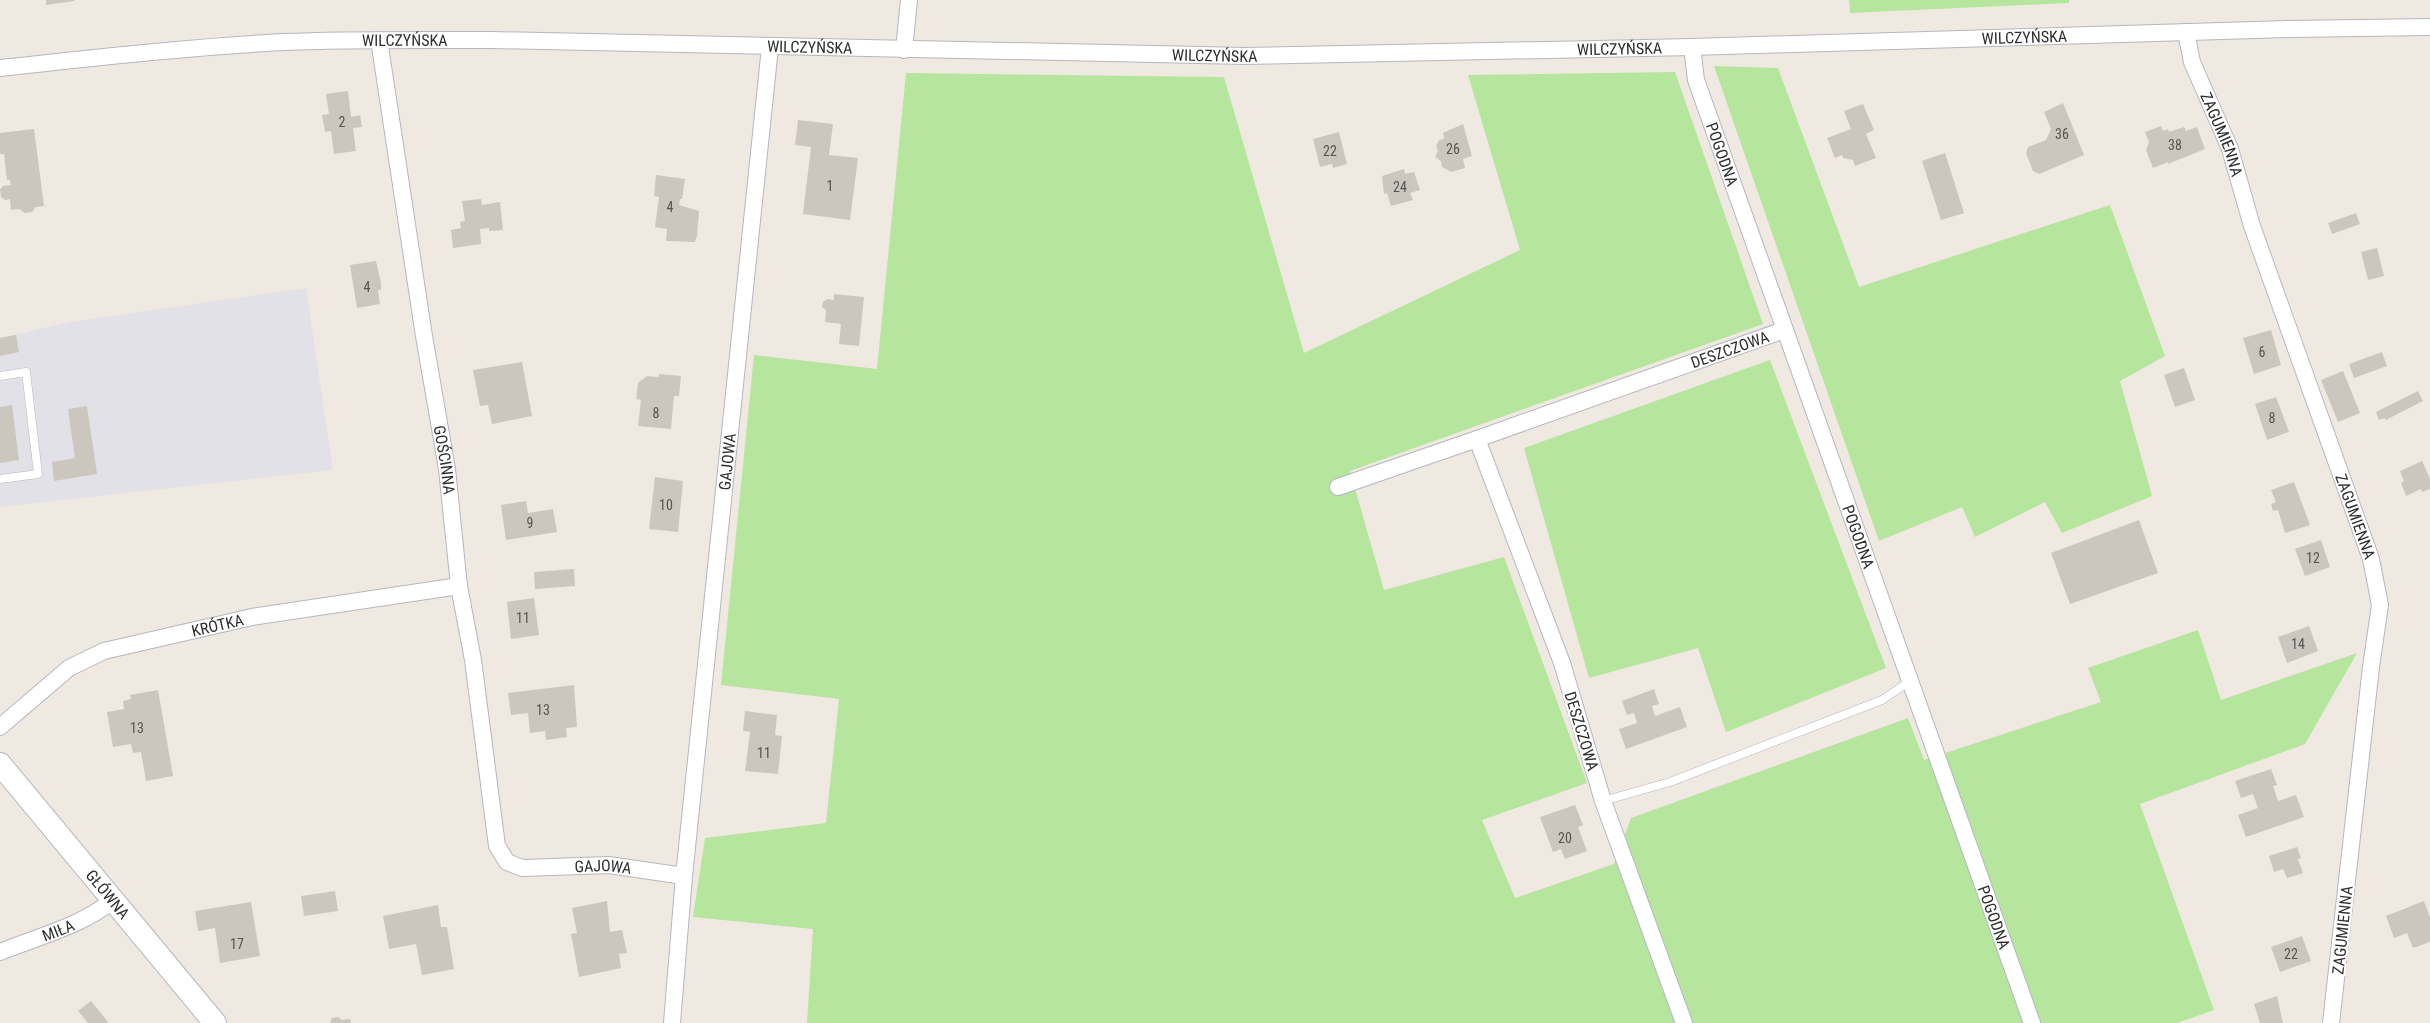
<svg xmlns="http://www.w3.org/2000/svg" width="2430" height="1023" viewBox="0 0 2430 1023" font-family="'Roboto Condensed',sans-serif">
	<rect width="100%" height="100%" fill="#efe9e1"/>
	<path fill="#e3e1e8" d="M306 288 333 470 0 507V338L70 322Z"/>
	<g fill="#b6e59e">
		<path d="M1849 0H2069V3L1850 13Z"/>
		<path d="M1714 66 1778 68 1859 287 2110 205 2165 356 2120 381 2152 496 2062 533 2045 502 1975 537 1962 507 1879 541Z"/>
		<path d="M1675 72 1763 324 1350 471 1384 590 1504 557 1587 783 1482 820 1515 898 1614 864 1631 818 1908 718 1924 760 2101 702 2088 668 2198 630 2221 700 2357 653 2305 744 2140 804 2214 1010 2177 1023H807L813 929 693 917 705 838 826 823 839 699 721 685 754 355 877 369 906 73 1224 77 1304 353 1520 250 1468 75Z"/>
		<path d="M1770 360 1886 668 1726 732 1698 648 1589 678 1524 448Z"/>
	</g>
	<g fill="#cbc7bf">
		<path d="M46 0H74V1L46 5Z"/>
		<path d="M348 91 351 117 360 115 362 127 353 128 356 151 334 154 331 131 325 132 322 115 329 114 326 94Z"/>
		<path d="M2063 103 2084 155 2039 174 2033 171 2026 153 2028 147 2046 140 2051 129 2044 112Z"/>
		<path d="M1863 104 1874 130 1866 134 1876 158 1855 166 1853 160 1843 158 1842 155 1835 158 1827 138 1851 129 1844 111Z"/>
		<path d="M798 120 833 124 829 155 858 158 850 220 803 214 811 147 795 145Z"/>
		<path d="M1463 124 1472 156 1463 159 1465 168 1451 172 1442 167 1441 161 1435 157 1438 151 1436 146 1439 140 1444 139 1443 133Z"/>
		<path d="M2161 126 2163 131 2168 129 2169 132 2184 127 2186 131 2197 127 2205 149 2168 164V162L2153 168 2146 150 2149 142 2145 132Z"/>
		<path d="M34 129 44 206 36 207 32 212 25 213 19 209 11 210 10 199 5 200 1 197 0 190 3 186 11 185 10 180H7L4 154H0V133Z"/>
		<path d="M1339 132 1347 164 1333 168 1332 164 1320 167 1313 139Z"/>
		<path d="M1945 153 1964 213 1941 220 1922 161Z"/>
		<path d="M1404 169 1405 174 1414 172 1420 190 1410 193 1413 200 1391 206 1387 193 1384 194 1382 176Z"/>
		<path d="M656 175 685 179 682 199H680L679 205 699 211 697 236 695 242 666 241 667 229 655 227 659 197 654 196Z"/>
		<path d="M481 199 482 205 500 202 503 230 489 231V228L480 229 481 244 453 248 451 230 461 228 460 222 465 221 462 201Z"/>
		<path d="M2356 213 2360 224 2332 234 2328 223Z"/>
		<path d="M2377 248 2384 276 2368 280 2361 252Z"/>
		<path d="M376 261 381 283V290H378L380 304 357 308 350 265Z"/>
		<path d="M834 294 864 297 859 346 839 344 841 324 825 322 826 310 822 307 823 302 827 299 834 300Z"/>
		<path d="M2271 330 2281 365 2254 374 2243 338Z"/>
		<path d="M16 335 19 352 0 356V338Z"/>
		<path d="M2382 352 2387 366 2354 378 2349 364Z"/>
		<path d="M522 362 532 416 492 424 488 405 480 406 473 370Z"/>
		<path d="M2184 368 2195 400 2175 407 2164 375Z"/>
		<path d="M2343 371 2360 413 2338 422 2321 380Z"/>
		<path d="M659 374 681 376 679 396H674L671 429 638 426 641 400 636 399 638 383 647 376 659 377Z"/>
		<path d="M2418 391 2423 401 2386 420 2385 418 2379 420 2376 412Z"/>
		<path d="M2276 397 2289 432 2267 440 2255 404Z"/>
		<path d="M12 405 19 460 0 463V407Z"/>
		<path d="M87 406 97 474 54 481 52 462 75 458 68 409Z"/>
		<path d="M2422 461 2430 479V489L2422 492 2421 489 2406 496 2401 483 2404 481 2400 471Z"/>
		<path d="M655 477 683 481 678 532 649 529Z"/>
		<path d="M2294 482 2310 525 2285 533 2278 510 2273 511 2271 504 2276 502 2271 490Z"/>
		<path d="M526 501 528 513 553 509 557 532 506 540 501 505Z"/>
		<path d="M2139 520 2158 573 2070 604 2051 553Z"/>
		<path d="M2321 540 2330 567 2305 576 2295 549Z"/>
		<path d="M574 569 575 586 535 589 534 572Z"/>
		<path d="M534 598 539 635 511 639 507 602Z"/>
		<path d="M2309 626 2318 651 2287 663 2278 637Z"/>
		<path d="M574 685 577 727 566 728 567 737 546 740 545 731 530 733 528 713 511 715 508 693Z"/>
		<path d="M1654 689 1659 704 1652 706 1655 716 1680 707 1687 727 1626 749 1619 729 1637 723 1634 713 1627 715 1622 701Z"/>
		<path d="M158 690 173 776 146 781 141 752 133 753 131 744 113 747 107 712 124 709 123 701 131 699 130 695Z"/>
		<path d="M745 711 777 715 775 735 782 736 778 774 745 771 750 732 743 731Z"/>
		<path d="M2271 769 2277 785 2273 786 2278 801 2296 795 2304 817 2246 837 2238 815 2258 808 2253 794 2241 798 2235 781Z"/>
		<path d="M1575 805 1583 825 1578 827 1587 851 1565 859 1561 849 1553 852 1540 817Z"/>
		<path d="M2297 847 2301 858 2298 859 2303 873 2287 878 2283 869 2274 872 2269 856Z"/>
		<path d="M335 891 338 911 304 916 301 896Z"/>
		<path d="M607 901 610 932 622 930 627 953 619 954 621 968 579 977 571 934 577 933 572 908Z"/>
		<path d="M2424 901 2430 917V942L2413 948 2407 933 2394 938 2386 916Z"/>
		<path d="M251 902 260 956 220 963 215 928 198 931 195 911Z"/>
		<path d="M438 905 441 927H447L454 969 422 975 416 944 389 949 383 916Z"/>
		<path d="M2302 936 2311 961 2280 972 2271 947Z"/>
		<path d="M2277 996 2283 1023H2260L2254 1004Z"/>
		<path d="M91 1001 108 1022 107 1023H88L78 1011Z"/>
		<path d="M338 1017 342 1020 350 1019 351 1023H330L332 1018Z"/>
	</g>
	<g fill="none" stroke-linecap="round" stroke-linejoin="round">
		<g stroke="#b4b7c1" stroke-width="9">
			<g id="lane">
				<path d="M0 376 26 372 38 474 0 479"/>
				<path d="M1603 801 1670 782 1882 700 1910 681"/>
			</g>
		</g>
		<g stroke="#b4b7c1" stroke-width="18">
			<g id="street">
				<path id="s1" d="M2186 32 2192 62 2230 149 2252 226 2371 559 2380 605 2371 667 2331 1023"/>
				<path id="s2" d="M379 40 424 336 447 469 459 586 473 660 497 846 507 862 522 868 609 865 684 876"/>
				<path id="s3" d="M1692 47 1696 80 2032 1023"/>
				<path d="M904 50 909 0"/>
				<path id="s4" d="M0 68C94 58 189 47 284 42 353 39 423 40 492 40L1246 56 1692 47 2288 29 2430 27"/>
				<path d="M1338 487 1477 439"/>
				<path id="s5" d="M0 727 69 668 104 651 252 617 459 586"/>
				<path id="s6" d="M0 952C37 937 82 926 113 900"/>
				<path id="s7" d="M672 1023 684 876 770 47"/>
				<path id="s8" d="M1684 1023 1603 801 1562 663 1477 439 1784 330"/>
			</g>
		</g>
		<g stroke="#b4b7c1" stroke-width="24">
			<g id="secondary">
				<path id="s9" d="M0 764 215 1023"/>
			</g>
		</g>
		<use href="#lane" stroke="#fff" stroke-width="8"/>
		<use href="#street" stroke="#fff" stroke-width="16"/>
		<use href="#secondary" stroke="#fff" stroke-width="22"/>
	</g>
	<g text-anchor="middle" stroke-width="4.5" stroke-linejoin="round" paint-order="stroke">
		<g font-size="14" fill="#555452">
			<text x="342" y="127">2</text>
			<text x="2062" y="139">36</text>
			<text x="2175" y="150">38</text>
			<text x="1453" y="154">26</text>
			<text x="1330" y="156">22</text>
			<text x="830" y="191">1</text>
			<text x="1400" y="192">24</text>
			<text x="670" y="212">4</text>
			<text x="367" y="292">4</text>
			<text x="2262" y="357">6</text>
			<text x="656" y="418">8</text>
			<text x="2272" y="423">8</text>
			<text x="666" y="510">10</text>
			<text x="530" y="528">9</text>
			<text x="2313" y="563">12</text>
			<text x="523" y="623">11</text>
			<text x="2298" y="649">14</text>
			<text x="543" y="715">13</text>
			<text x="137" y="733">13</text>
			<text x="764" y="758">11</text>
			<text x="1565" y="843">20</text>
			<text x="237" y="949">17</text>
			<text x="2291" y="959">22</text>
		</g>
		<g font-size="16" fill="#2e2e2e" stroke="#fff">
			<text dy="6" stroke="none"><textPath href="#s4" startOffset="2026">WILCZYŃSKA</textPath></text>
			<text dy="6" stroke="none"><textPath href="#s4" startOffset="406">WILCZYŃSKA</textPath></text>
			<text dy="6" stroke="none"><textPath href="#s4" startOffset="811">WILCZYŃSKA</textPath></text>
			<text dy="6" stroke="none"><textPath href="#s4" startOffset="1621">WILCZYŃSKA</textPath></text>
			<text dy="6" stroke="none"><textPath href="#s4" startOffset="1216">WILCZYŃSKA</textPath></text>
			<text dy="6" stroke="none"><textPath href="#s1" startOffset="109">ZAGUMIENNA</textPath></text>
			<text dy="6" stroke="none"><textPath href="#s3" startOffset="112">POGODNA</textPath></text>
			<text dy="6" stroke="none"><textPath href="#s8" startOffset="888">DESZCZOWA</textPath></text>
			<text dy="6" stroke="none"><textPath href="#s2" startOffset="425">GOŚCINNA</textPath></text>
			<text dy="6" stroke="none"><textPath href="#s7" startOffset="564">GAJOWA</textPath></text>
			<text dy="6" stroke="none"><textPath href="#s1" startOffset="514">ZAGUMIENNA</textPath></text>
			<text dy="6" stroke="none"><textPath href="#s3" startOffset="518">POGODNA</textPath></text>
			<text dy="6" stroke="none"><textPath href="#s5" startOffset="246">KRÓTKA</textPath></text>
			<text transform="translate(1582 731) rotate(73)" y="6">DESZCZOWA</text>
			<text dy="6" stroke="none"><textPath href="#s2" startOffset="931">GAJOWA</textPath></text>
			<text dy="6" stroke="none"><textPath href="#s9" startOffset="169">GŁÓWNA</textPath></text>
			<text dy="6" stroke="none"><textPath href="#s3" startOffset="922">POGODNA</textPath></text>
			<text dy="6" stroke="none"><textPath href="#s6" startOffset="62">MIŁA</textPath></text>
			<text transform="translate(2342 930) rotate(-84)" y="6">ZAGUMIENNA</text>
		</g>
	</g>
</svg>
